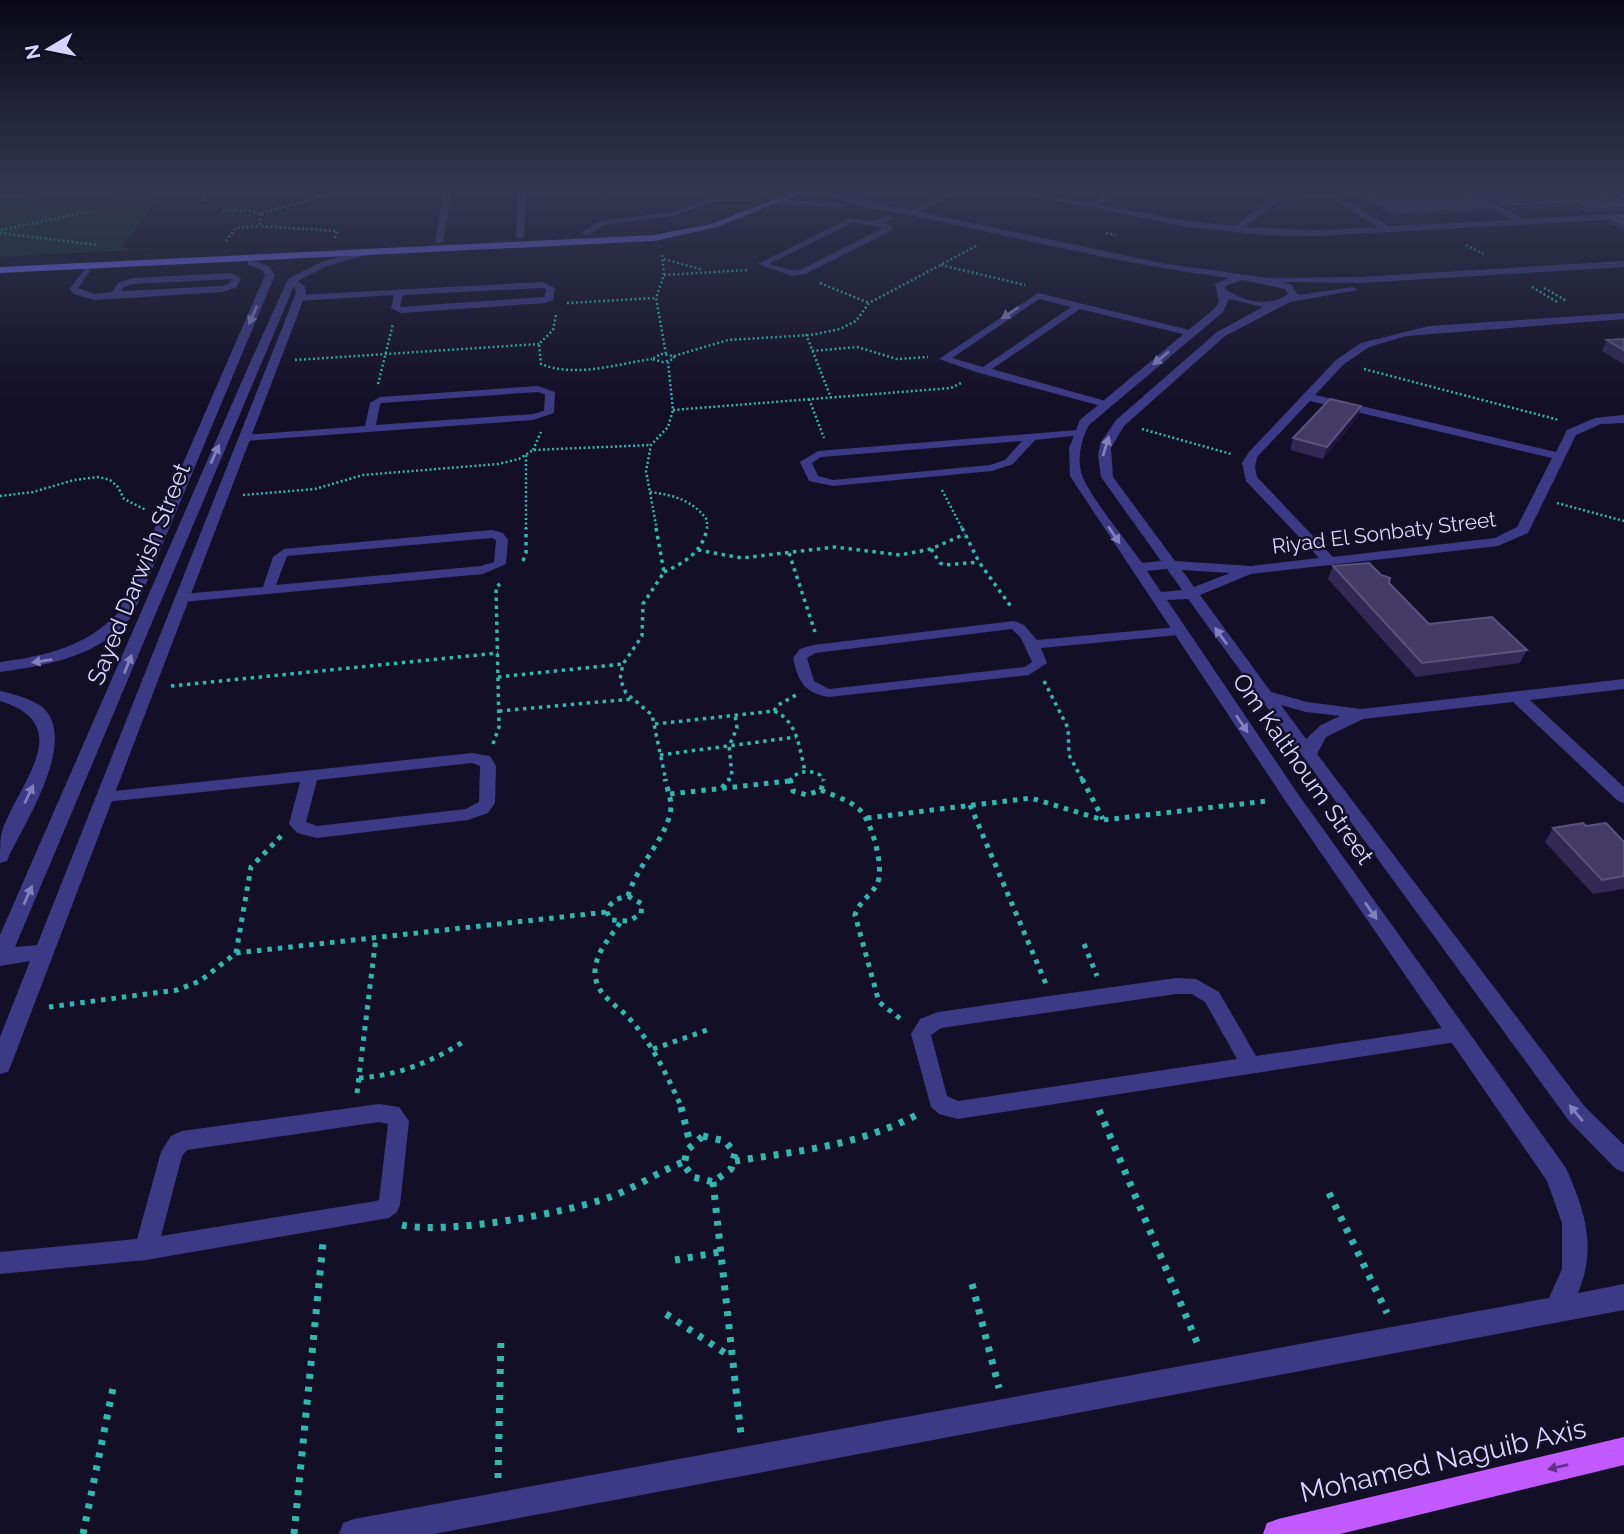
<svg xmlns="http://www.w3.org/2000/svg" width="1624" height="1534" viewBox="0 0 1624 1534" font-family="Raleway,sans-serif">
	<rect width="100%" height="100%" fill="#130f26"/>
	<path fill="#12302f" d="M189 191 196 192 159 197 121 248 154 249 0 257V200Z"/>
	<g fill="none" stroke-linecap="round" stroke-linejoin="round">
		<g stroke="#2fb8b0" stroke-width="2.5" stroke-dasharray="2 2.5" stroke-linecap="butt">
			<path d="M222 211 246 210 261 214 344 189"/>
			<path d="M261 214 260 226 337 231 335 238"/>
			<path d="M1 230 90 211"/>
			<path d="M0 233 97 245"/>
			<path d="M1106 233 1116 235"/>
			<path d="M226 241 236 228 260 226"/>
			<path d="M1466 245 1483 254"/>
			<path d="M662 255 664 275 656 298 666 354"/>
			<path d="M664 259 703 270"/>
			<path d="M941 265 1025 285"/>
			<path d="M664 275 747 270"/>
			<path d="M820 283 869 303"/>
			<path d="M1532 287 1557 302"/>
			<path d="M1544 288 1567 301"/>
			<path d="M567 303 656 298"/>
			<path d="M556 315 553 330 539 344 541 364C575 378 617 364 652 359"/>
			<path d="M806 334 831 398"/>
			<path d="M812 351 857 347 897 359 928 357"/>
			<path d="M661 354 674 356V359L663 362 652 359Z"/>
			<path d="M674 356 728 340 811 335 840 329 856 321 869 303 978 245"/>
			<path d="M295 360 539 344"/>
			<path d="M1364 369 1559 420"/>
			<path d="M378 384 393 324"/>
			<path d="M809 399 824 438"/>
			<path d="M673 410 951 388 961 383"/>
			<path d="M1142 429 1231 454"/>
			<path d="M533 450 541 432"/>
			<path d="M526 455V530"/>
			<path d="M942 490 963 530"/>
			<path d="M650 492C673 495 693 500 707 520V530"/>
			<path d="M243 495 315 489 363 475 498 464 519 459 533 450 651 445"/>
			<path d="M0 496 33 492 74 480 99 477 110 480 118 487 124 499 146 510"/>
			<path d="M1557 503 1624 521"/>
			<path d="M657 530 646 471 651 445 668 427 673 410 668 362"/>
		</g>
		<g stroke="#2fb8b0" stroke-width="3.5" stroke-dasharray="3.5 4.5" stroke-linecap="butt">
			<path d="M656 528 664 572 643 604 642 636 623 664 620 679 626 693 652 715 666 781"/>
			<path d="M962 528 979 562 1012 608"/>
			<path d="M931 549 940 563 945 565 979 562"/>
			<path d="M698 550 742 558 835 547 900 555 931 549 965 534"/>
			<path d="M789 553 815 632"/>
			<path d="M523 561 526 553V528"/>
			<path d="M664 572C684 563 703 552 707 528"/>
			<path d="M498 677 623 664"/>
			<path d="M1044 681 1068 728 1069 755 1083 781"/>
			<path d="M171 686 498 653"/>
			<path d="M499 711 632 699"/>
			<path d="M774 711 778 705 796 695"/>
			<path d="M655 724 774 711C798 721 799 748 805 771"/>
			<path d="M493 744 499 727 496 587 500 584"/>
			<path d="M660 755 796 737"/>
			<path d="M728 781 732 776 729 746 737 728 735 715"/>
			<path d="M789 781C797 771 808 769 820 775L823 781"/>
		</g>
		<g stroke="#2fb8b0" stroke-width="5" stroke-dasharray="4.5 6" stroke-linecap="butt">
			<path d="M790 779 793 791 807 795 821 790"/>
			<path d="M1082 779 1103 819"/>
			<path d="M722 788 729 779"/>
			<path d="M821 790C834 796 850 800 860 810 872 822 885 869 877 884 871 896 859 901 855 915L879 1002 902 1020"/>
			<path d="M821 790 824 779"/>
			<path d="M670 794 789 781"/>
			<path d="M970 805 1046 984"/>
			<path d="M867 818 1031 798 1103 820 1267 801"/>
			<path d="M628 896C636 866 669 836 671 807 671 798 667 788 665 779"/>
			<path d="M628 896 642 904 641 914 629 921 611 920 607 912C610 901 618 898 628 896Z"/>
			<path d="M620 923C609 939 594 954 595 975 597 995 614 1003 627 1016 652 1042 667 1076 682 1108"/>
			<path d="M1084 944 1097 976"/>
			<path d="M236 953 251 867 283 834"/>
			<path d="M49 1007 177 990 200 981 236 953 607 912"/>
			<path d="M653 1049 710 1029"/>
			<path d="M359 1078C399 1075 432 1062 466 1040"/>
			<path d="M357 1093 376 937"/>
		</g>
		<g stroke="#2fb8b0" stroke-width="7" stroke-dasharray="5 8" stroke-linecap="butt">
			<path d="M681 1107 690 1143"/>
			<path d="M1099 1110 1199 1347"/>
			<path d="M703 1136 725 1141 735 1153 731 1169 713 1182 693 1177 684 1165 687 1150Z"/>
			<path d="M735 1161C799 1151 862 1145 920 1113"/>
			<path d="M713 1182 741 1435"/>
			<path d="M1329 1193 1387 1313"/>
			<path d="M402 1225C446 1235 566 1213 610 1197 635 1188 658 1172 683 1162"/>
			<path d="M675 1260 720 1252"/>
			<path d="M972 1284 999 1388"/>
			<path d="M666 1314 731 1357"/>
			<path d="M498 1478 501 1336"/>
			<path d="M83 1534 113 1388"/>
			<path d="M294 1534 323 1243"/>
		</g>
		<g fill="#3d3a85" fill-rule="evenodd">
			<path d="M207 189H215L206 201H200Z"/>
			<path d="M444 189H452L443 241 439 243 435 241Z"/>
			<path d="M518 189H526L524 237 520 239 516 237Z"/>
			<path d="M715 197H754L758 199 754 201H716L672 216 605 225 588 235 581 233 600 221 671 212Z"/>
			<path d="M890 214 893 218 882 223 893 226V230L805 274 792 276 758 264 850 218 874 221ZM854 222 883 228 800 270H792L769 264Z"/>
			<path d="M86 268 90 271 78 288 95 294 112 292 118 283 133 278 231 273 241 278 237 287 223 292 95 300 73 294 70 288ZM232 279 230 283 222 286 121 291 124 287 134 284Z"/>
			<path d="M542 282 555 288 553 300 545 303 401 313 391 308 394 295 298 301 294 298 298 295ZM541 288 547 289 544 297 400 307 403 295Z"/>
			<path d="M1038 293 1194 331 1196 333 1191 336 1080 309 992 369 1109 402V406L1105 407 979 373 939 359ZM1039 299 1071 307 983 367 952 358Z"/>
			<path d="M538 386 555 392 554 413 533 420 244 441 239 438 244 435 365 426 370 403 380 397ZM538 392 545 394 544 411 533 414 376 425 380 404 382 403Z"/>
			<path d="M1077 430 1081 431V435L1035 440 1013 464 992 471 833 486 809 481 800 462 818 451ZM1022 441 1005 460 990 465 833 480 818 476 812 463 821 457Z"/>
			<path d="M492 530 503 533 508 540 506 564 483 574 182 602 175 598 182 594 263 587 273 557 284 549ZM492 538 496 540 494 562 481 566 276 585 287 556Z"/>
			<path d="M1014 621 1024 625 1037 640 1178 627 1185 631 1178 635 1041 648 1047 663 1029 675 829 697C804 693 798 681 793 658L800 649 813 645ZM1012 629 1021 638 1032 662 1025 667 829 689 814 681 807 658 815 653Z"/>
			<path d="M472 753 490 756 496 766 495 803 488 813 468 820 317 838 297 833 289 824 300 782 105 802 97 797 105 792ZM472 763 480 766 479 802 466 809 317 826 306 822 317 780Z"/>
			<path d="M1176 978 1196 979 1219 992 1256 1056 1456 1026 1463 1028 1466 1034 1463 1040 1456 1042 958 1119 939 1114 931 1107 911 1034 920 1019 938 1012ZM1176 994H1192L1205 1002 1237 1059 958 1101 947 1096 931 1035 941 1028Z"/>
			<path d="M379 1104 399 1107 409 1121 400 1205 397 1212 389 1218 146 1260 0 1274V1252L137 1239 161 1152 171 1136 182 1131ZM379 1122 388 1124 379 1200 376 1201 161 1236 182 1156 187 1150Z"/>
		</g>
		<g fill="#3d3a85" fill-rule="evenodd">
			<path d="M111 189H162L158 191 0 198V194Z"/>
			<path d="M817 189H827L842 195 911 210 956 189H966L920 212 1166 264 1270 278 1359 277 1624 261V267L1359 283 1284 282 1292 285 1298 295 1353 287 1358 290 1290 302 1225 336 1124 426 1111 448 1113 477 1175 561 1251 566 1319 558 1246 481 1242 463 1249 452 1336 360 1361 343 1429 326 1624 313V319L1406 336 1369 347 1344 364 1315 395 1556 452 1567 430 1595 418 1624 415V423L1601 424 1576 435 1528 533 1498 546 1251 574 1200 595 1271 692 1307 702 1361 709 1624 679V689L1530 700 1624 787V803L1618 801 1513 702 1363 719 1326 737 1317 754 1585 1107 1624 1145V1172L1616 1169 1569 1121 1188 599 1167 600 1298 794 1566 1168C1585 1211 1597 1248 1578 1293L1624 1284V1310L434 1534H339L343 1523 354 1519 1549 1298 1562 1269V1223L1547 1181 1286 802 1070 476 1069 448 1080 420 1215 308 1219 302 1215 284 1229 278C1127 265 1026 240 925 218 894 211 842 207 817 189ZM1243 280 1285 289 1288 294C1269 308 1242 301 1225 289V286ZM1229 299 1263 307 1217 332 1116 420 1101 442 1098 455 1101 477 1161 561 1142 563C1124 537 1096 505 1083 478 1076 462 1081 439 1089 425L1223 312ZM1310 401 1552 458 1517 527 1495 538 1333 557 1257 477 1255 467 1257 457ZM1167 569 1182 590 1161 592 1147 571ZM1182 570 1230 573 1194 587ZM1281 705 1306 712 1340 716 1321 725 1306 739Z"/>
			<path d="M998 189H1013L1091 203 1116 189H1125L1100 205 1188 221 1235 226 1273 197 1324 193 1322 189H1328L1389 226 1512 220 1457 189H1466L1524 219 1624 213V219L1317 236 1263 235 1188 227ZM1331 198 1378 227 1317 230 1245 227 1278 201Z"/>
			<path d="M780 199 842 204 846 206 842 208 777 203Z"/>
			<path d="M363 250 366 251V255L327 266 298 281 305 286 306 293 11 1065 8 1072 0 1074V1037L30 961 0 966V935L249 365 288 279 321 262ZM294 286 296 293 37 945 15 947Z"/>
			<path d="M251 260 269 266 275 275 133 615C101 656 49 665 0 672V662C46 656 85 647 118 613L265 275 262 270 248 265V261Z"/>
			<path d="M0 691C14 694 29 698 41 706 80 737 26 821 9 856L7 861 0 863C0 854 0 843 1 835 14 787 81 726 0 701Z"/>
		</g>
		<path fill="#6f6bff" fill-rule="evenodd" d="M802 189H812L717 227 654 241 0 273V267L654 235 711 224Z"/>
		<path fill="#c25bff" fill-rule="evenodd" d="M1624 1437V1465L1340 1534H1263L1267 1523 1278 1519Z"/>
	</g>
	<g fill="#312854">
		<path d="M559 189H633L603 200Z"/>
		<path d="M1346 189H1462L1492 206 1491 211 1392 216Z"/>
		<path d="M1471 189H1595L1624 202V211L1588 213 1574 206 1512 210Z"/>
		<path d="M1604 189H1624V199Z"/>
		<path d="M1624 216V230L1608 223 1610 217Z"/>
		<path d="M1624 339V364L1602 351 1607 340Z"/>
		<path d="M1361 406 1357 418 1323 459 1290 450 1293 438Z"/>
		<path d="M1333 566 1389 583 1429 624 1527 650 1520 663 1416 677 1328 579Z"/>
		<path d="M1586 826 1624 842V889L1593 894 1545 842 1553 828Z"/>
	</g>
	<g fill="#1d163a">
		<path d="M601 189H633L603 200Z"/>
		<path d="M1361 406 1357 418 1323 459 1327 447Z"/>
	</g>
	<g fill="#433a66" stroke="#5a527e" stroke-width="2">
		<path d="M1356 189H1462L1492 206 1393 211Z"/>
		<path d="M1483 189H1595L1624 202V205L1590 207 1576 201 1514 204Z"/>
		<path d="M1624 216V224L1610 217Z"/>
		<path d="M1624 339V350L1607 340Z"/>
		<path d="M1330 399 1361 406 1327 447 1293 438Z"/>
		<path d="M1369 563 1381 575 1390 578 1389 583 1429 624 1492 617 1527 650 1422 663 1333 566Z"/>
		<path d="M1583 823 1586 826 1606 823 1624 842V876L1602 880 1553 828Z"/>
	</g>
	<defs><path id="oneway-solid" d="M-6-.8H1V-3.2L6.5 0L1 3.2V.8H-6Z" transform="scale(1.75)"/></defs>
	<g fill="#837fbc">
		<use href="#oneway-solid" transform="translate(1010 313) rotate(146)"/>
		<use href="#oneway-solid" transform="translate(253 315) rotate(113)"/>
		<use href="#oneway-solid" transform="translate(1161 358) rotate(141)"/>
		<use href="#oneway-solid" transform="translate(1106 446) rotate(-73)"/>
		<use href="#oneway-solid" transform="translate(215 454) rotate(-66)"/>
		<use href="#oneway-solid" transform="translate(1114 535) rotate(56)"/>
		<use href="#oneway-solid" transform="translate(1221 636) rotate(-126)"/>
		<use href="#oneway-solid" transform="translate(42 661) rotate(171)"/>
		<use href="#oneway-solid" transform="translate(128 664) rotate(-68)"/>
		<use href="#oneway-solid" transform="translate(1242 724) rotate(56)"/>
		<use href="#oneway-solid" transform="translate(29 794) rotate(-65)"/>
		<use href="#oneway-solid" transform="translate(28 895) rotate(-66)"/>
		<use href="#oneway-solid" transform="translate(1371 911) rotate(55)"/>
		<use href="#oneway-solid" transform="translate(1576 1113) rotate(-130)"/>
	</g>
	<use fill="#623188" href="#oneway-solid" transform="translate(1558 1467) rotate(167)"/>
	<linearGradient id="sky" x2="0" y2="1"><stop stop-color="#0a0815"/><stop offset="0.47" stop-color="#333752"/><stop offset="1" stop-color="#333752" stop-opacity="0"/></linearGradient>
	<rect width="1624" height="403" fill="url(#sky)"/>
	<g text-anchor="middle" stroke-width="5" stroke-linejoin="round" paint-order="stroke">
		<g font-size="21" fill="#d9d4ff" stroke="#130f26">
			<text transform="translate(1384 533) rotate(-7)" y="7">Riyad El Sonbaty Street</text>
		</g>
		<g font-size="24" fill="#d9d4ff" stroke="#130f26">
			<text transform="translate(139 574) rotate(-68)" y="8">Sayed Darwish Street</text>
			<text transform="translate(1303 769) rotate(55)" y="8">Om Kalthoum Street</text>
		</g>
		<g font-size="28" fill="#d9d4ff" stroke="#130f26">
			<text transform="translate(1443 1460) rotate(-13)" y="10">Mohamed Naguib Axis</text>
		</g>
	</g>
	<g transform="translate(49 49) rotate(260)" stroke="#130f26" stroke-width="5" paint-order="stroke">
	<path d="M0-5L12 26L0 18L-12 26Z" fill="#d9d4ff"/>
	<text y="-10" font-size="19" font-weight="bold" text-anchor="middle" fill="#d9d4ff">N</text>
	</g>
</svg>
